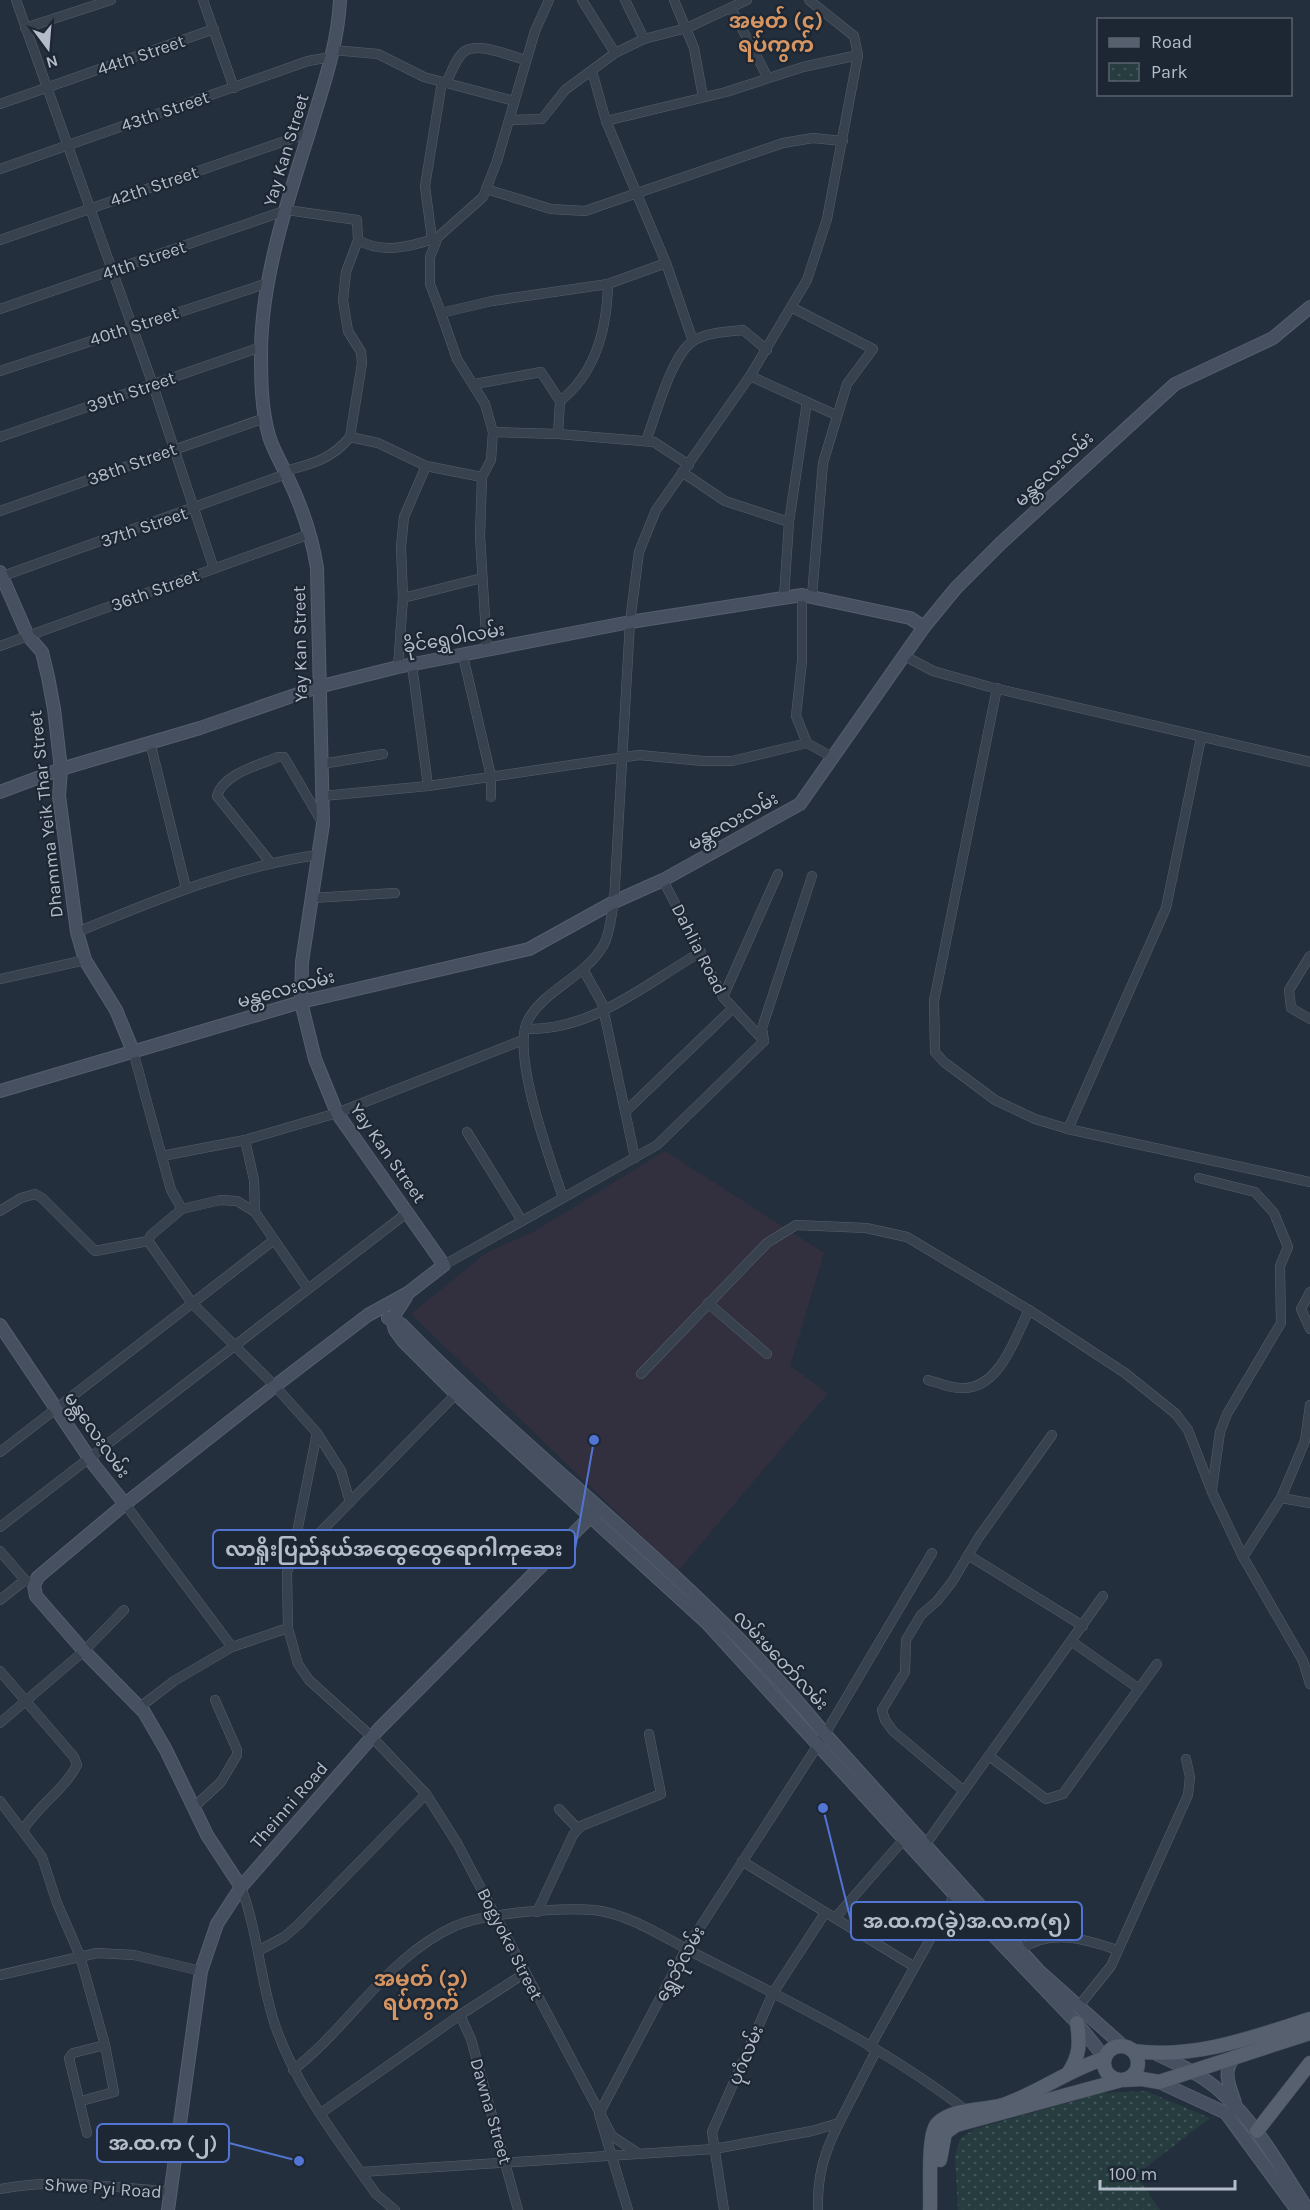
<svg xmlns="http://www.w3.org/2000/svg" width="1310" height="2210" viewBox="0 0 1310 2210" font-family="Karla,'Noto Sans Myanmar',sans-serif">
	<defs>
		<pattern id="park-dots" width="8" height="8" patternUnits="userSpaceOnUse" patternTransform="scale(1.5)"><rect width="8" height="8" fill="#263c3f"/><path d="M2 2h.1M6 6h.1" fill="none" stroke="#435659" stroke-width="1.8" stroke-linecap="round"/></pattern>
	</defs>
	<rect width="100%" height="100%" fill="#242f3e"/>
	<path fill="#32303f" d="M665 1151 824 1253 790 1366 828 1393 678 1571 411 1314 486 1253 535 1231Z"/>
	<path fill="url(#park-dots)" d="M1146 2091 1210 2118 1136 2175 1160 2210H958L955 2157 960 2139 974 2129 1102 2093Z"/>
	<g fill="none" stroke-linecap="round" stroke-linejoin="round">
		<g stroke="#565f6c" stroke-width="10">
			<g id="street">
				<path d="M16 0 153 385 214 569"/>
				<path d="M203 0 234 88"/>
				<path d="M582 0 615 53"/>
				<path d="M625 0 644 39"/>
				<path d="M674 0 694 48 703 97"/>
				<path d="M731 8 768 78"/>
				<path d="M25 28 111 0"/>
				<path d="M333 50 378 54 424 77 514 101"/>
				<path d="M592 71 606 121 666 263 693 341"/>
				<path d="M446 83C451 74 456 57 465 51 480 42 510 56 525 60"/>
				<path d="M0 104 214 29"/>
				<path d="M509 120 542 119 565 90 615 53 644 39 687 28 747 0"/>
				<path d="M606 121 726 92 803 67 858 55"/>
				<path d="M0 169 308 61 331 57"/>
				<path d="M486 189 551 209 585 211 783 143 813 138 843 141"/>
				<path d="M432 239 425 186 442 82"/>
				<path d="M0 240 308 133"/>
				<path d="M358 240C382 254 410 247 436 238"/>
				<path d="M793 308 873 349 847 384 823 463 812 596"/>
				<path d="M0 309 287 210 357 220 358 240 346 272 343 300 348 331 361 352 362 363 350 437"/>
				<path d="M441 313 492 301 608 284 666 263"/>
				<path d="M0 371 268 283"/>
				<path d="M750 376 836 415"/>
				<path d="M475 384 541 372 560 401"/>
				<path d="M493 432 558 434 654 442 689 465"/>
				<path d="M558 434 560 401C596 373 607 328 608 284"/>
				<path d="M0 437 261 347"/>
				<path d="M646 441C656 415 671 356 693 341 707 332 727 332 743 330L767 350"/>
				<path d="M285 471C312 464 332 459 350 437L378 443 426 466 482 477 491 460 493 432 485 404 457 359 441 313 430 284V257L438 237 483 197 497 161 535 31 549 0"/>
				<path d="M682 472 725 501 789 522"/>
				<path d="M482 477 480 536 487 651"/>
				<path d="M0 511 265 418"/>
				<path d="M0 577 286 474"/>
				<path d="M802 595V661L796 716 807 743"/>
				<path d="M784 597 789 522 807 402"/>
				<path d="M403 598 482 578"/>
				<path d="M0 646 310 534"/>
				<path d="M903 655 933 671 990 687 1310 762"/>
				<path d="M463 656 491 776V797"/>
				<path d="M412 665 428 786"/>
				<path d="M398 667 403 598 401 547 404 517 426 466"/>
				<path d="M997 688 934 1001 935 1052 944 1062 995 1100 1035 1119 1068 1129 1310 1182"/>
				<path d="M150 742 186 888"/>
				<path d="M322 764 383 754"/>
				<path d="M323 796 428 786 639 755 703 761H732L807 743 834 758"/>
				<path d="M270 862 217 796C223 774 259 765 278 757H284L322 822"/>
				<path d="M663 880 723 997 764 1041"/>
				<path d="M312 898 395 893"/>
				<path d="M77 932C156 900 232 867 317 855"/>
				<path d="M1310 956 1289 990 1291 1008 1310 1019"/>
				<path d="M584 971 602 1003 635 1158"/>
				<path d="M0 979 85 960"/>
				<path d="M723 997 778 874"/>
				<path d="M525 1029C593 1031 645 984 701 952"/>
				<path d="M133 1051 171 1190 182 1209"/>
				<path d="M626 1111 732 1009"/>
				<path d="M1068 1129 1166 908 1201 738"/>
				<path d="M467 1132 522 1221"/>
				<path d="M245 1140 254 1180 255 1212"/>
				<path d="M162 1156 245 1140 337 1113 523 1040"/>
				<path d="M1199 1178 1255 1192 1274 1213 1288 1247 1280 1266 1281 1323 1227 1414 1220 1432 1212 1489"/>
				<path d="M563 1198C551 1161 510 1053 528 1020 545 989 585 977 603 946 610 935 611 915 614 902L630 622 639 552 656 510 750 376 807 280 827 219 858 55 854 36 809 0"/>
				<path d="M0 1211 21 1198 35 1194 42 1198 95 1251 148 1241"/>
				<path d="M444 1265 657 1145 764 1041 762 1028 812 876"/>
				<path d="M308 1289 255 1212 237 1201 220 1200 182 1209 151 1235 148 1241 192 1303 275 1386 317 1433 341 1471 350 1502"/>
				<path d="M1310 1292 1301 1309 1310 1329"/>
				<path d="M708 1303 767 1354"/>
				<path d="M641 1374 767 1243 796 1225 866 1228 907 1237 1029 1310 1125 1373 1176 1414 1188 1430 1212 1492 1243 1557 1303 1661 1310 1684"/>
				<path d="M928 1380C938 1383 950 1388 960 1388 999 1391 1015 1338 1029 1310"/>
				<path d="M459 1391 292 1561 287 1572 288 1628 298 1664 309 1680 372 1737 426 1794 457 1843 612 2136 639 2154"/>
				<path d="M0 1452 274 1240"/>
				<path d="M1281 1498 1310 1503"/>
				<path d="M125 1504 232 1647 288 1628"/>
				<path d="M0 1527 408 1212"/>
				<path d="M0 1551 25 1580 34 1585"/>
				<path d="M968 1555 1083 1626"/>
				<path d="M292 1557 317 1433"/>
				<path d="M1243 1557 1281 1498 1305 1441 1310 1405"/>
				<path d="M0 1600 25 1580"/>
				<path d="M1071 1641 1138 1688"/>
				<path d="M0 1671 74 1757 77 1765C64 1790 38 1806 23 1830"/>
				<path d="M140 1707 174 1681 232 1647"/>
				<path d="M0 1723 84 1651 124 1610"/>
				<path d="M989 1756 1046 1799 1063 1794 1157 1664"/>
				<path d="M964 1791 893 1731 885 1720 882 1710 905 1672 906 1640 921 1615 937 1601 952 1582 979 1537 1052 1435"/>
				<path d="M0 1801 42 1857 57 1903 80 1956 105 2045 114 2092 81 2101"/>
				<path d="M193 1808 221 1782 237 1755V1750L215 1700"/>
				<path d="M559 1809 578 1829"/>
				<path d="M923 1848 1103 1596"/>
				<path d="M742 1861 913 1966"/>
				<path d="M241 1887C258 1932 260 1980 275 2025 296 2087 339 2141 376 2194L395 2210"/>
				<path d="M537 1912 573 1835 581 1826 661 1794 649 1734"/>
				<path d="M835 1918 905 1838"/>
				<path d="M1020 1950C1049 1928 1086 1939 1117 1950"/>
				<path d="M258 1951 284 1937 298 1925 426 1794"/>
				<path d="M0 1975 97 1953 134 1955 201 1971"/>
				<path d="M1078 2007 1111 1966 1188 1795 1190 1777 1186 1759"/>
				<path d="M460 2015 471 2039 518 2210"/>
				<path d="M870 2047 957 1891"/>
				<path d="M293 2070C350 2026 388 1956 455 1926 486 1913 561 1907 594 1910 629 1914 663 1937 694 1953 787 2000 885 2047 968 2112"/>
				<path d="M321 2113 460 2015 525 1973"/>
				<path d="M87 2133 69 2058 73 2053 105 2045"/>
				<path d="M361 2172 714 2149 812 2131 839 2123 876 2051"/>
				<path d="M0 2189C56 2178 114 2187 171 2192"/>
				<path d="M628 2210 599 2114 686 1949 825 1734 932 1553"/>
				<path d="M724 2210 712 2132 773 1993 825 1913"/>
				<path d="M818 2210C817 2176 824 2153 839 2123"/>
			</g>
		</g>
		<g stroke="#565f6c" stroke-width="14">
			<g id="secondary">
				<path d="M0 572 28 636 42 652 48 677 54 709 61 769 59 796 77 932 85 960 116 1010 133 1051"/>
				<path d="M0 792 61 769 200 728 318 687 398 667 630 622 802 595 910 618 924 627"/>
				<path d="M0 1091 301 1002 529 949 614 902 663 880 800 804 924 627 956 588 1001 543 1175 384 1273 338 1310 307"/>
				<path d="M406 1297 392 1319 395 1330 403 1341 456 1394 707 1623 955 1895 1077 2023 1104 2057"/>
				<path d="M388 1318 401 1324C538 1465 701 1581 825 1734L1039 1971 1123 2046"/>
				<path d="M0 1325 94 1465 125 1504"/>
				<path d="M241 1887 207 1835 166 1750 144 1712 84 1651 36 1596 34 1585 38 1577 125 1504 275 1386 368 1315 408 1293 444 1265 337 1113 315 1059 301 1002 302 962 323 824 317 568C312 536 302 507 288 478 282 464 273 450 269 436 261 408 261 379 261 350 262 277 287 202 309 133 322 89 338 46 340 0"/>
				<path d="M1154 2053C1178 2064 1203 2075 1222 2093 1258 2125 1282 2170 1308 2210"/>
				<path d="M1159 2082 1226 2113 1297 2210"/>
				<path d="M1235 2103C1230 2087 1221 2070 1235 2057"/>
				<path d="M168 2210 201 1971 217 1924 241 1887 378 1730 594 1513"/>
			</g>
		</g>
		<g stroke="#414a57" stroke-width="15">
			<g id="primary">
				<circle cx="1121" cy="2063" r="17"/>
				<path d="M1133 2051C1195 2059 1251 2038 1310 2019"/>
				<path d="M1069 2072C1080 2055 1080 2043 1077 2023"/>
				<path d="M1124 2080 1142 2079 1159 2082 1310 2033"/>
				<path d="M1257 2131 1310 2063"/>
				<path d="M940 2160 945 2133 956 2125 1118 2081"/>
				<path d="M930 2210C931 2193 927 2135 937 2124 952 2108 984 2111 1003 2105 1038 2093 1068 2070 1103 2059"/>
			</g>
		</g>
		<use href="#street" stroke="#38414e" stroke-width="9"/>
		<use href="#secondary" stroke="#465061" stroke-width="12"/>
		<use href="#primary" stroke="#56606e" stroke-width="14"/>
	</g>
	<g text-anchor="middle" stroke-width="4.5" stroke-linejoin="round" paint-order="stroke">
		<g font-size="18" fill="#b4bcc9" stroke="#1d2633">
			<text transform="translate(141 55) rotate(-19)" y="6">44th Street</text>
			<text transform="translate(165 111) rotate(-19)" y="6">43th Street</text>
			<text transform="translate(286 150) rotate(-73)" y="6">Yay Kan Street</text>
			<text transform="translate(154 186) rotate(-19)" y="6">42th Street</text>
			<text transform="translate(144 260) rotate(-19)" y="6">41th Street</text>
			<text transform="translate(134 326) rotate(-18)" y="6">40th Street</text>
			<text transform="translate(131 392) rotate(-19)" y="6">39th Street</text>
			<text transform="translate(132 464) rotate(-20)" y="6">38th Street</text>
			<text transform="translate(1054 469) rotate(-43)" y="6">မန္တလေးလမ်း</text>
			<text transform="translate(144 527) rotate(-19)" y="6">37th Street</text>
			<text transform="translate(155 590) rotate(-20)" y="6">36th Street</text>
			<text transform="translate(454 638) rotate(-10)" y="6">ခိုင်ရွှေဝါလမ်း</text>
			<text transform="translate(300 644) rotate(-91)" y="6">Yay Kan Street</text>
			<text transform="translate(46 814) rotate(-96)" y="6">Dhamma Yeik Thar Street</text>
			<text transform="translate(733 821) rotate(-29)" y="6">မန္တလေးလမ်း</text>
			<text transform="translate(699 949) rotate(63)" y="6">Dahlia Road</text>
			<text transform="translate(286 989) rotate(-15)" y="6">မန္တလေးလမ်း</text>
			<text transform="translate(388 1153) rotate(55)" y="6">Yay Kan Street</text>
			<text transform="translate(97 1435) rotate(55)" y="6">မန္တလေးလမ်း</text>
			<text transform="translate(781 1660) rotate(47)" y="6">လမ်းမတော်လမ်း</text>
			<text transform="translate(289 1805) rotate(-49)" y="6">Theinni Road</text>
			<text transform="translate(510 1944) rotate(63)" y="6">Bogyoke Street</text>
			<text transform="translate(680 1964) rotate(-61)" y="6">ရွှေဘိုလမ်း</text>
			<text transform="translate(746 2055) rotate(-67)" y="6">ပုဂံလမ်း</text>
			<text transform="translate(491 2111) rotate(74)" y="6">Dawna Street</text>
			<text transform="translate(103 2188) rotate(4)" y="6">Shwe Pyi Road</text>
		</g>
		<g font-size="21" font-weight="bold" fill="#d59563" stroke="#1d2633">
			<text x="776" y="28">အမှတ် (၄)<tspan x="776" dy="24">ရပ်ကွက်</tspan></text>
			<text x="421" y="1986">အမှတ် (၃)<tspan x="421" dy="24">ရပ်ကွက်</tspan></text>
		</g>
	</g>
	<path fill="none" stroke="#5274d3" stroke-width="2" d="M594 1440L575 1549M823 1808L851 1921M299 2161L229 2143"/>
	<g fill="#5274d3" stroke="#1d2633" stroke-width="2">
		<circle cx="594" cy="1440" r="6"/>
		<circle cx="823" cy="1808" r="6"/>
		<circle cx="299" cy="2161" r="6"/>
	</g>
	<g fill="#1d2633" stroke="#5274d3" stroke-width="2">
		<rect x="213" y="1530" width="362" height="38" rx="6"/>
		<rect x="851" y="1902" width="231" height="38" rx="6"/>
		<rect x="97" y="2124" width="132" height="38" rx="6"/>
	</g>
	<g font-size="20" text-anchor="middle" font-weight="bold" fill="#b4bcc9">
		<text x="394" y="1556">လာရှိုးပြည်နယ်အထွေထွေရောဂါကုဆေး</text>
		<text x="967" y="1928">အ.ထ.က(ခွဲ)အ.လ.က(၅)</text>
		<text x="163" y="2150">အ.ထ.က (၂)</text>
	</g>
	<rect x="1097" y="18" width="195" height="78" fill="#1d2633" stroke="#59626f" stroke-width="1.5"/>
	<rect x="1109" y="38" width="30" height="9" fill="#56606e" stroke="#59626f" stroke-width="1.5"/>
	<text x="1151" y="48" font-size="18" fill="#b4bcc9">Road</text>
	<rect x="1109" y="63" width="30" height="18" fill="url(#park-dots)" stroke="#59626f" stroke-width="1.5"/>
	<text x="1151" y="78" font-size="18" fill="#b4bcc9">Park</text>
	<g transform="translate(48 48) rotate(164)" stroke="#1d2633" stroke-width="4.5" paint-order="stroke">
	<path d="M0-4.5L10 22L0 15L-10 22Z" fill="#b4bcc9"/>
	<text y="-9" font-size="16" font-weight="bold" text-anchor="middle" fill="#b4bcc9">N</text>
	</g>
	<path d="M1100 2180v9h135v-9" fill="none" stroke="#b4bcc9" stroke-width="3"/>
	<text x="1109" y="2180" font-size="18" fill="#b4bcc9" stroke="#1d2633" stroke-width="4.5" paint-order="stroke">100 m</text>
</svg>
